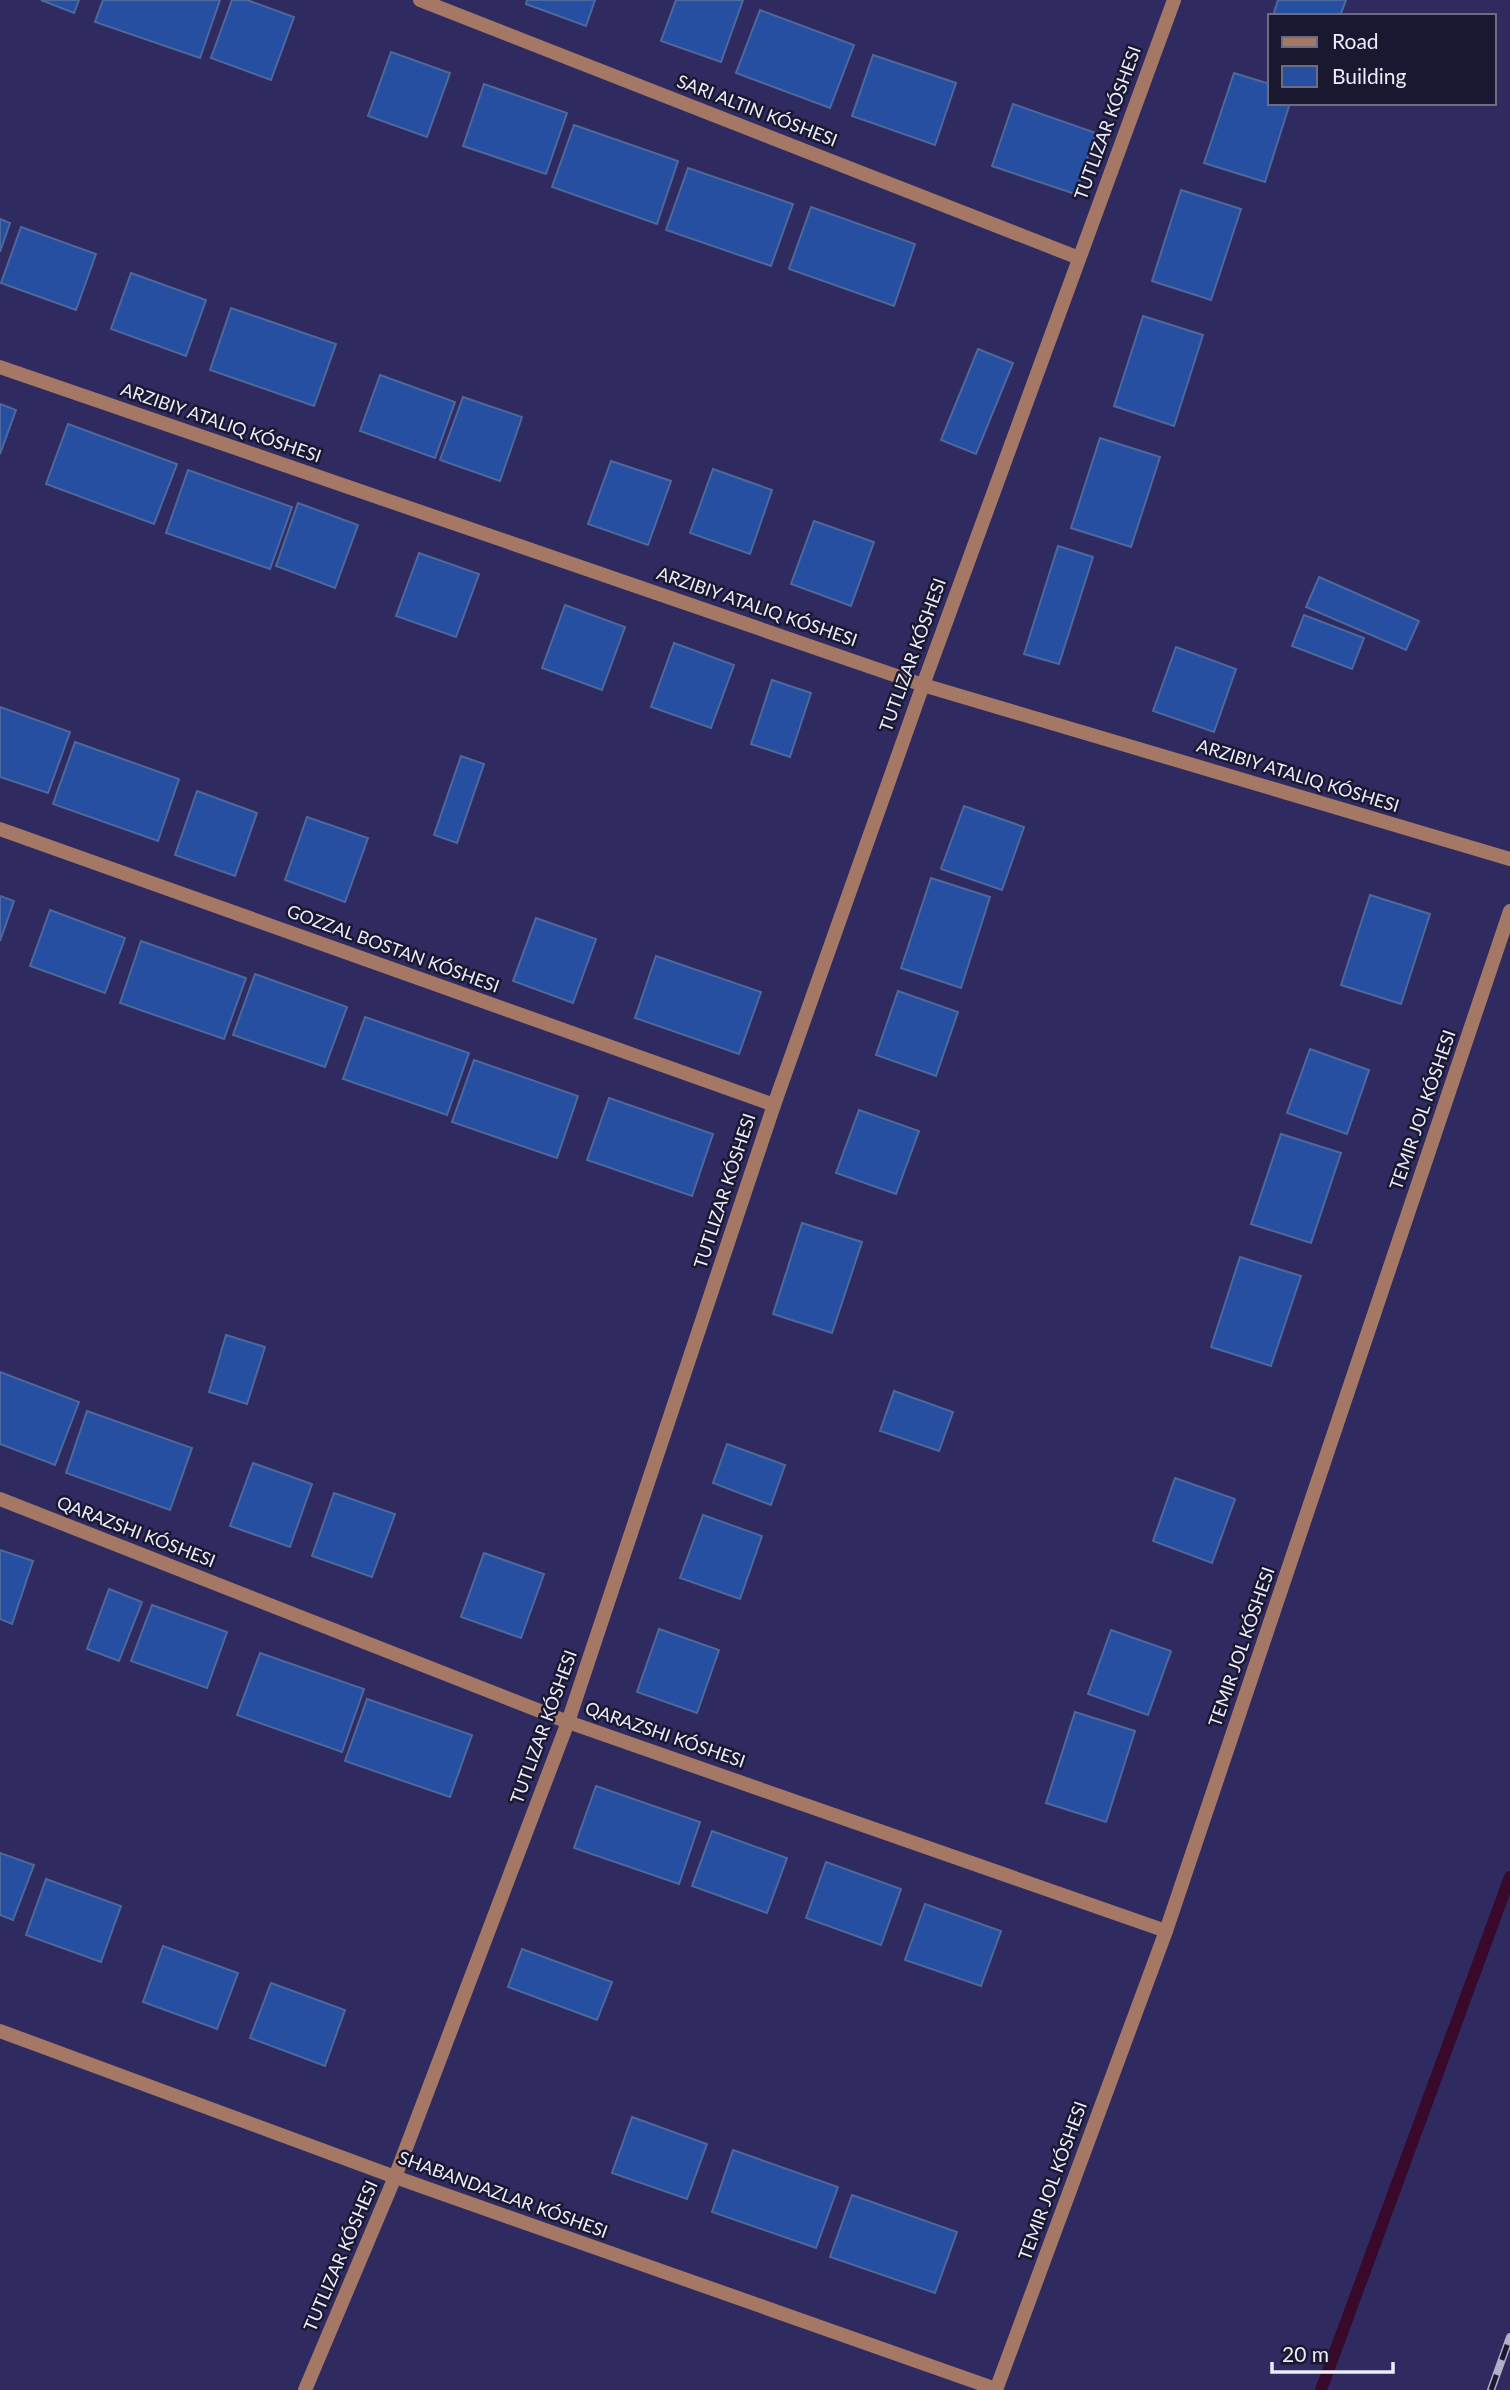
<svg xmlns="http://www.w3.org/2000/svg" width="1510" height="2390" viewBox="0 0 1510 2390" font-family="Lato,sans-serif">
	<rect width="100%" height="100%" fill="#2f2b60"/>
	<g fill="none" stroke-linecap="round" stroke-linejoin="round">
		<path stroke="#38092a" stroke-width="12" d="M1321 2390 1510 1877"/>
	</g>
	<g fill="#274fa1" stroke="#4d689c" stroke-width="2">
		<path d="M41 0H79L74 13Z"/>
		<path d="M103 0H220L200 58 95 22Z"/>
		<path d="M232 0H247L294 17 271 80 211 58Z"/>
		<path d="M527 0H595L586 26 526 4Z"/>
		<path d="M676 0H743L721 62 661 41Z"/>
		<path d="M1278 0H1346L1340 16H1273Z"/>
		<path d="M760 10 854 45 830 108 736 73Z"/>
		<path d="M391 52 450 73 427 137 368 116Z"/>
		<path d="M873 55 956 83 935 145 852 116Z"/>
		<path d="M1234 73 1270 84V103H1290L1265 182 1204 163Z"/>
		<path d="M484 84 567 113 546 174 463 146Z"/>
		<path d="M1013 104 1096 133 1075 194 992 166Z"/>
		<path d="M574 125 678 161 657 224 552 187Z"/>
		<path d="M688 168 793 204 771 266 666 230Z"/>
		<path d="M1181 190 1241 209 1211 300 1152 281Z"/>
		<path d="M811 207 915 244 894 306 789 269Z"/>
		<path d="M0 219 10 223 0 252Z"/>
		<path d="M21 227 96 254 76 310 1 283Z"/>
		<path d="M131 273 206 300 186 356 111 329Z"/>
		<path d="M231 308 336 344 314 406 210 370Z"/>
		<path d="M1143 316 1203 335 1174 426 1114 406Z"/>
		<path d="M978 349 1013 363 976 454 941 440Z"/>
		<path d="M380 375 455 402 435 458 360 431Z"/>
		<path d="M463 397 522 417 500 481 440 460Z"/>
		<path d="M0 404 16 410 0 454Z"/>
		<path d="M68 424 177 464 154 524 46 484Z"/>
		<path d="M1100 438 1160 457 1131 547 1071 528Z"/>
		<path d="M611 461 671 481 648 545 588 524Z"/>
		<path d="M713 469 772 490 750 554 690 533Z"/>
		<path d="M188 470 292 507 270 569 166 533Z"/>
		<path d="M298 503 358 525 335 588 276 566Z"/>
		<path d="M814 521 874 542 851 606 791 584Z"/>
		<path d="M1058 546 1093 557 1059 664 1024 654Z"/>
		<path d="M419 553 479 574 456 637 396 616Z"/>
		<path d="M1319 577 1419 621 1406 650 1306 607Z"/>
		<path d="M565 605 625 627 602 690 542 668Z"/>
		<path d="M1304 615 1364 638 1352 669 1292 646Z"/>
		<path d="M674 643 734 665 711 728 651 707Z"/>
		<path d="M1176 647 1236 669 1214 732 1153 711Z"/>
		<path d="M772 680 811 693 790 757 751 744Z"/>
		<path d="M0 707 70 732 48 793 0 777Z"/>
		<path d="M75 742 179 779 158 841 53 804Z"/>
		<path d="M461 756 484 764 457 843 434 835Z"/>
		<path d="M197 791 257 813 235 876 175 855Z"/>
		<path d="M964 806 1024 827 1002 890 941 869Z"/>
		<path d="M307 817 368 838 345 902 285 880Z"/>
		<path d="M931 878 990 897 961 988 901 968Z"/>
		<path d="M1370 895 1430 914 1401 1004 1341 985Z"/>
		<path d="M0 896 14 901 0 941Z"/>
		<path d="M50 910 125 938 105 993 30 966Z"/>
		<path d="M536 918 596 939 573 1003 513 981Z"/>
		<path d="M141 941 246 978 224 1039 120 1003Z"/>
		<path d="M656 956 761 992 739 1054 635 1018Z"/>
		<path d="M255 974 347 1007 325 1067 233 1035Z"/>
		<path d="M898 991 958 1012 936 1076 876 1055Z"/>
		<path d="M365 1017 469 1053 447 1115 343 1079Z"/>
		<path d="M1310 1049 1369 1070 1347 1134 1287 1113Z"/>
		<path d="M474 1060 578 1096 557 1158 452 1122Z"/>
		<path d="M609 1098 713 1134 692 1196 587 1160Z"/>
		<path d="M859 1110 919 1131 896 1194 836 1173Z"/>
		<path d="M1281 1134 1341 1153 1311 1243 1251 1224Z"/>
		<path d="M802 1223 862 1242 832 1333 773 1314Z"/>
		<path d="M1240 1257 1301 1276 1271 1366 1211 1347Z"/>
		<path d="M226 1335 265 1347 247 1404 209 1392Z"/>
		<path d="M0 1372 79 1402 55 1465 0 1444Z"/>
		<path d="M894 1391 953 1412 939 1451 880 1431Z"/>
		<path d="M87 1411 192 1448 170 1510 66 1473Z"/>
		<path d="M727 1444 785 1465 771 1505 713 1483Z"/>
		<path d="M253 1463 312 1484 290 1547 230 1526Z"/>
		<path d="M1175 1478 1235 1499 1212 1563 1153 1541Z"/>
		<path d="M334 1493 395 1514 372 1577 312 1556Z"/>
		<path d="M703 1515 762 1536 740 1599 680 1578Z"/>
		<path d="M0 1550 33 1561 12 1624 0 1619Z"/>
		<path d="M484 1553 544 1574 521 1638 461 1617Z"/>
		<path d="M109 1589 142 1602 119 1661 87 1649Z"/>
		<path d="M152 1605 227 1632 207 1688 131 1661Z"/>
		<path d="M659 1629 719 1650 697 1713 637 1692Z"/>
		<path d="M1111 1630 1171 1651 1148 1715 1088 1694Z"/>
		<path d="M260 1653 364 1689 342 1752 237 1715Z"/>
		<path d="M367 1699 472 1735 450 1797 345 1761Z"/>
		<path d="M1075 1712 1135 1731 1106 1822 1046 1803Z"/>
		<path d="M596 1786 700 1822 679 1884 574 1848Z"/>
		<path d="M712 1831 787 1858 767 1913 692 1886Z"/>
		<path d="M0 1853 34 1865 13 1920 0 1915Z"/>
		<path d="M826 1862 901 1889 881 1945 806 1918Z"/>
		<path d="M46 1879 121 1906 101 1962 26 1935Z"/>
		<path d="M925 1904 1001 1931 981 1986 905 1960Z"/>
		<path d="M163 1946 238 1973 217 2029 143 2002Z"/>
		<path d="M522 1949 612 1982 597 2020 508 1987Z"/>
		<path d="M271 1983 345 2010 325 2066 250 2038Z"/>
		<path d="M632 2117 707 2144 687 2199 612 2173Z"/>
		<path d="M733 2150 838 2187 816 2248 712 2212Z"/>
		<path d="M852 2195 957 2232 935 2293 830 2257Z"/>
	</g>
	<g fill="none" stroke-linecap="round" stroke-linejoin="round">
		<g stroke="#a57765" stroke-width="14">
			<path d="M420 0 1079 258"/>
			<path d="M0 367 923 685 1510 859"/>
			<path d="M0 829 774 1105"/>
			<path d="M0 1499 568 1722 1166 1931"/>
			<path d="M0 2031 395 2177 996 2389"/>
			<path d="M305 2390 395 2177 568 1722 774 1105 923 685 1174 0"/>
			<path d="M996 2390 1166 1931 1510 911"/>
		</g>
		<g stroke="#b0b0ca" stroke-width="8">
			<path id="rail" d="M1491 2390 1510 2337"/>
		</g>
		<use href="#rail" stroke="#191830" stroke-width="5" stroke-dasharray="16" stroke-linecap="butt"/>
	</g>
	<g text-anchor="middle" stroke-width="5" stroke-linejoin="round" paint-order="stroke">
		<g font-size="18" fill="#ebecfa" stroke="#191830">
			<text transform="translate(757 111) rotate(21)" y="6">SARI ALTIN KÓSHESI</text>
			<text transform="translate(1108 123) rotate(-70)" y="6">TUTLIZAR KÓSHESI</text>
			<text transform="translate(221 423) rotate(19)" y="6">ARZIBIY ATALIQ KÓSHESI</text>
			<text transform="translate(757 607) rotate(19)" y="6">ARZIBIY ATALIQ KÓSHESI</text>
			<text transform="translate(913 655) rotate(-70)" y="6">TUTLIZAR KÓSHESI</text>
			<text transform="translate(1298 776) rotate(17)" y="6">ARZIBIY ATALIQ KÓSHESI</text>
			<text transform="translate(393 949) rotate(20)" y="6">GOZZAL BOSTAN KÓSHESI</text>
			<text transform="translate(1423 1110) rotate(-71)" y="6">TEMIR JOL KÓSHESI</text>
			<text transform="translate(725 1191) rotate(-72)" y="6">TUTLIZAR KÓSHESI</text>
			<text transform="translate(136 1532) rotate(21)" y="6">QARAZSHI KÓSHESI</text>
			<text transform="translate(1242 1647) rotate(-71)" y="6">TEMIR JOL KÓSHESI</text>
			<text transform="translate(544 1727) rotate(-70)" y="6">TUTLIZAR KÓSHESI</text>
			<text transform="translate(665 1735) rotate(19)" y="6">QARAZSHI KÓSHESI</text>
			<text transform="translate(1053 2181) rotate(-70)" y="6">TEMIR JOL KÓSHESI</text>
			<text transform="translate(503 2195) rotate(20)" y="6">SHABANDAZLAR KÓSHESI</text>
			<text transform="translate(341 2256) rotate(-67)" y="6">TUTLIZAR KÓSHESI</text>
		</g>
	</g>
	<rect x="1268" y="14" width="228" height="91" fill="#191830" stroke="#6d6d81" stroke-width="2"/>
	<rect x="1282" y="37" width="35" height="10" fill="#a57765" stroke="#6d6d81" stroke-width="2"/>
	<text x="1332" y="49" font-size="21" fill="#ebecfa">Road</text>
	<rect x="1282" y="66" width="35" height="21" fill="#274fa1" stroke="#6d6d81" stroke-width="2"/>
	<text x="1332" y="84" font-size="21" fill="#ebecfa">Building</text>
	<path d="M1272 2362v10h121v-10" fill="none" stroke="#ebecfa" stroke-width="3.5"/>
	<text x="1282" y="2362" font-size="21" fill="#ebecfa" stroke="#191830" stroke-width="5" paint-order="stroke">20 m</text>
</svg>
